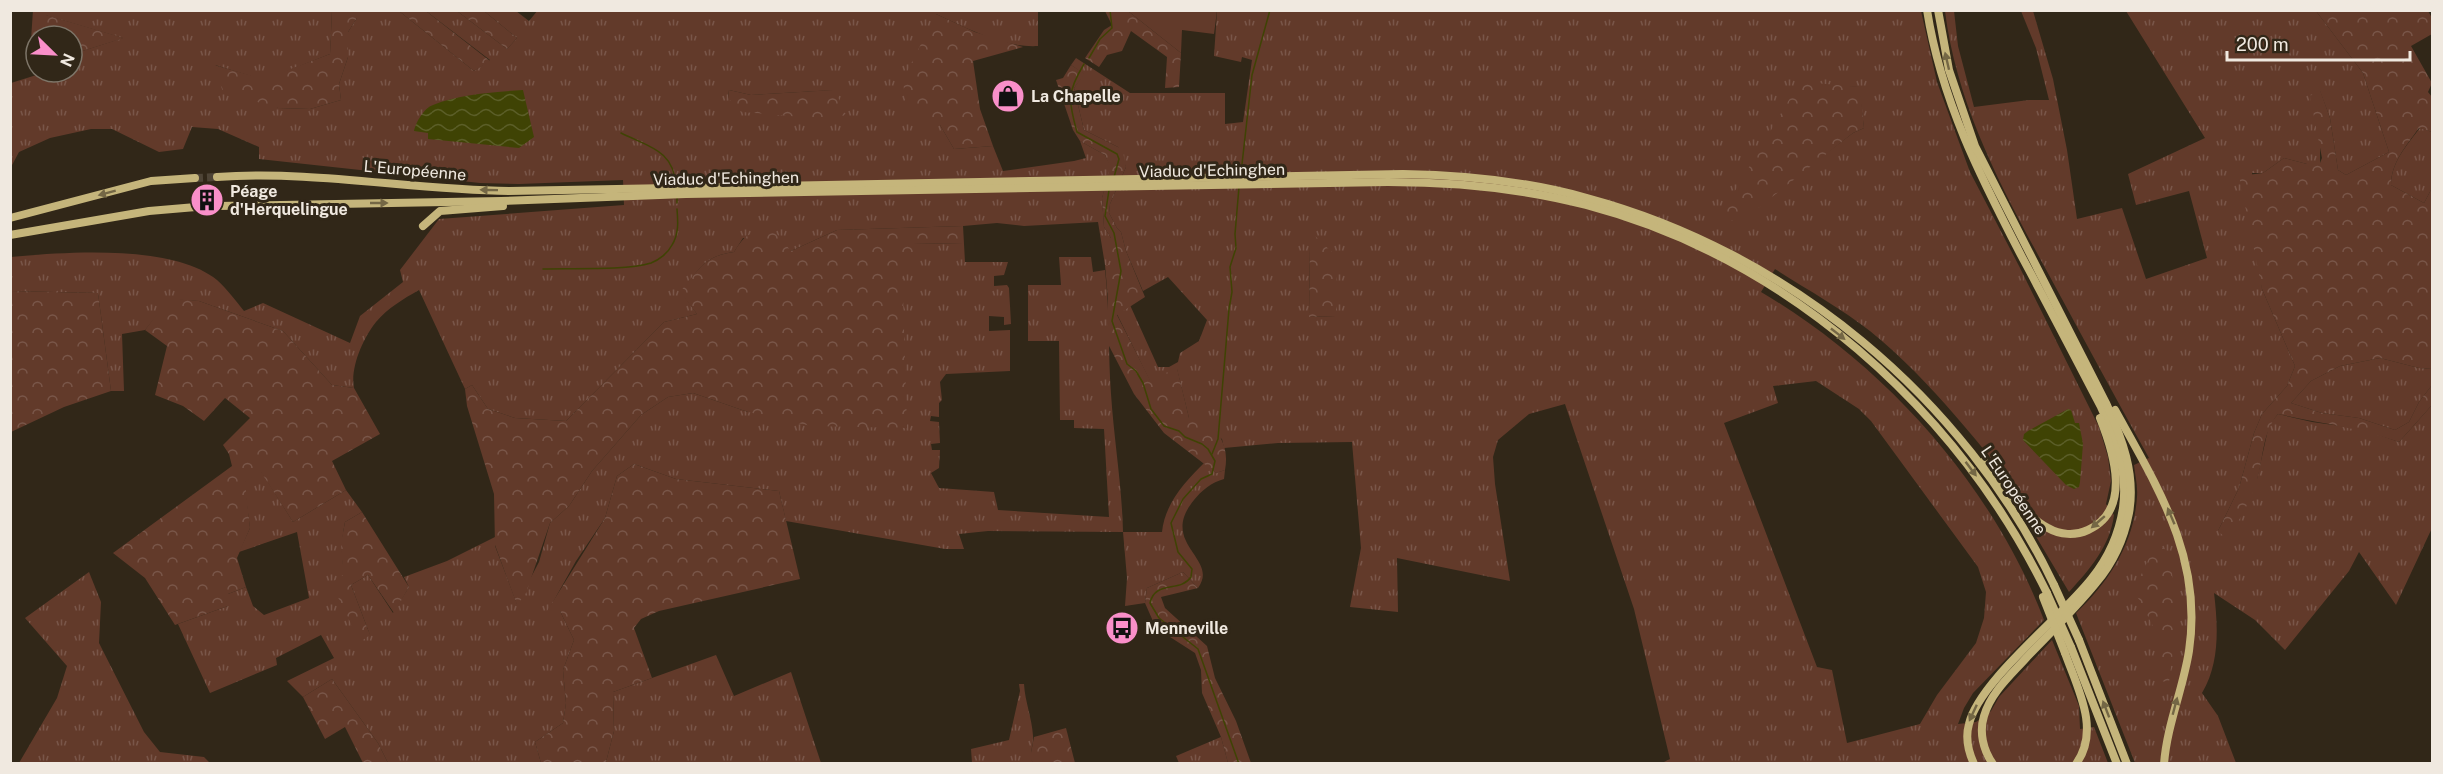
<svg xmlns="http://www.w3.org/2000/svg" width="2443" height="774" viewBox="0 0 2443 774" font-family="'Public Sans',sans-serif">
	<defs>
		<pattern id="grass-tufts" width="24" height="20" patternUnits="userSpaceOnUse" patternTransform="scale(1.5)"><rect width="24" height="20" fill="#623a2a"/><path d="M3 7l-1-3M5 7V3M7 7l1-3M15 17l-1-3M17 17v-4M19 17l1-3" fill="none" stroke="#795649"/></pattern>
		<pattern id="forest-crowns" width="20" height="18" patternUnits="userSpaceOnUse" patternTransform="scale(1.5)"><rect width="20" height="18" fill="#623a2a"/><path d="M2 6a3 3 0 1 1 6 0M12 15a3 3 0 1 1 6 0" fill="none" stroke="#795649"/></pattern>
		<pattern id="water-waves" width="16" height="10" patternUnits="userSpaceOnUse" patternTransform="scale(1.5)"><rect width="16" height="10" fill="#3f4304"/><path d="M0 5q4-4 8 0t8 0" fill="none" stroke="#5b5e28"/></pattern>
	</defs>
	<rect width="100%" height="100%" fill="#312718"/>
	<g fill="url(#grass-tufts)" fill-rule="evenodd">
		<path d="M538 10 1038 11V46C1003 48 967 28 936 14L940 125 954 149 993 146 1003 171 1074 161 1086 158 1080 141 1105 155 1111 167 1102 198 1104 227 1111 238V265H1105L1098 222 1024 226 997 223 963 226 837 230 791 251 743 238 734 252C703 256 699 270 681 292L697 314 664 322 566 421 515 418 488 409 472 385 465 389 419 290C403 299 388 308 376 322 363 338 350 368 354 388L332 385 283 331 199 301 170 299 145 330 122 334 124 391H111L98 293 11 291V257C65 252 173 244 217 280 227 289 236 301 244 311L263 303 350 343 360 316 403 282 400 270 439 219 624 205 623 180 519 184 480 183 259 159V147L218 129 192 127 183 149 159 152 112 129H91L50 138 19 152 11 167V83L46 72H72V64L74 63 73 54 123 38 45 15 46 11H332L330 54 264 80 215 65 278 108 310 109 341 100 339 84 348 57V32L357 18V11H399L474 71 490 60 426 11H457L507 49 517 38 484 11H516L529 21ZM729 90 751 95 835 90 728 98Z"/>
		<path d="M1217 11H1921L1937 82 1970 172 2019 266 2099 427 2108 457 2111 481 2106 504 2114 515C2110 546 2090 569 2069 592L2025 518 2033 510C1982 448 1933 382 1870 331 1841 308 1806 289 1775 269L1761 292C1885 365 1993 486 2044 620L1973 693 1964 708 1958 724 1976 722 1991 711 1999 697 2052 640 2079 706 2080 729 2094 727 2108 763H1662L1670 759 1634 609 1565 404 1529 414 1498 440 1493 457 1495 484 1510 581 1397 558 1398 612 1350 607 1361 548 1352 442 1278 443 1224 448 1222 439 1189 418 1177 369 1150 381 1117 314 1130 305 1158 367H1169L1178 362 1180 353 1199 341 1207 320 1168 277 1143 291 1126 251 1121 232 1117 228 1109 213 1110 204 1126 167 1118 147 1084 130 1074 88 1084 74 1071 65 1076 58 1130 93H1225V124L1243 122 1252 60 1242 57 1241 62 1214 56ZM1833 86 1859 87 1864 128 1853 133 1794 178ZM1310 244 1336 295V316L1309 317ZM1816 381 1859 409 1871 421 1978 567 1986 592 1984 618 1976 643 1937 695 1920 724 1847 743 1832 670 1817 667 1724 423 1778 403 1773 386Z"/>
		<path d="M1945 11H1954L1958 46 1974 107 2029 100H2049L2036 48 2021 11H2033L2053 79 2067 150 2077 219 2122 208 2146 279 2207 258 2189 191 2136 205 2128 174 2205 138 2126 11H2316L2363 73 2389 152 2346 175 2338 170 2330 118 2320 91V164H2307L2284 158 2263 173H2252L2262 289 2295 366 2287 386 2262 414 2254 433 2239 488 2218 531 2257 479 2269 425 2278 414 2312 422 2362 429 2399 442 2432 405V528L2396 605 2359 552 2349 571 2285 650 2255 620 2214 593C2218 626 2220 663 2202 693L2218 716 2236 763H2135L2076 613C2109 582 2134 543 2137 497 2138 486 2135 475 2134 465L2149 458C2115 397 2082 336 2049 275 2003 191 1957 107 1945 11Z"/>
		<path d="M2420 128 2432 132V188L2424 203 2391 185C2391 163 2406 146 2420 128Z"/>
		<path d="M913 243 964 244 965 262H1008L1004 275 994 276V286L1007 285 1009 288 1011 324 1004 325V317L989 316V331L1010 330V371L946 374 940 382 942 400 939 403V417L931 416 930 421 939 422 940 443 931 444 932 450H940L939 468 931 473 939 488 994 492 998 510 1109 517 1104 429 1074 428V420H1060L1059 341H1028V285H1061L1059 257H1091L1093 272 1105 270C1110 312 1108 353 1111 394 1114 440 1122 486 1123 532H1162C1165 503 1185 482 1205 462L1216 473 1225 470 1224 479C1212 482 1201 491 1194 500 1158 544 1220 558 1198 588L1183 572 1147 588 1145 603 1125 606 1127 578 1123 532 988 531 959 534 964 549H945L786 521 779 491 676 479 634 464 617 476 605 518 576 561 548 611H560L574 640 563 670 566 703 563 723 535 742 541 763H388L378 743 332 679 303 697 287 681 334 658 321 635 276 658 277 665 210 693 178 624 228 606V594L246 587 253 606 264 615 309 598 297 532 239 552 250 528 244 482 261 471 293 522 346 490 362 512 345 522C335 571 351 592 370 635L351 585 368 575 393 613 409 587 404 577 447 561 495 537V546L517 604 539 562 550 523 569 506 592 471 641 415 668 397 693 393 748 412 902 262Z"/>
		<path d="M2380 358 2419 368 2432 369V385L2419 402 2409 422 2395 430 2359 418 2322 413 2291 403 2311 381 2340 366Z"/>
		<path d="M89 572 101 602 99 643 144 732 160 752 204 757 210 763H19L57 698 67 666 25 618Z"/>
		<path d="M716 655 734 696 791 672 821 763 603 764 606 762 614 731 613 692Z"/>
		<path d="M1019 684H1024C1025 702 1032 718 1033 736 1034 746 1028 754 1033 763H972L971 749 1009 740 1020 691Z"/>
		<path d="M1221 737 1228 763H1179L1176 756Z"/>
	</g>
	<g fill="url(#forest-crowns)">
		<path d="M33 10 46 11V15L124 38 73 54 72 36H36L35 47 31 40Z"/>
		<path d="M332 11H357V18L348 32V57L339 84 341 100 310 109 278 108 223 92 214 65 264 79 330 54Z"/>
		<path d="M399 11H426L490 61 474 71Z"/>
		<path d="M457 11H484L517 38 507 49Z"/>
		<path d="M1105 11H1128L1181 53 1179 87 1165 88 1167 57 1131 31 1122 51 1107 55 1099 67 1085 58 1104 30 1112 25Z"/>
		<path d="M2316 11H2428L2432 18V34L2411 46 2432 83 2428 92 2432 97V132L2419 128C2406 146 2391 163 2391 185L2424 203 2432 188V369L2419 368 2380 358 2340 366 2311 381 2291 403 2322 413 2359 418 2395 430 2409 422 2419 402 2432 385V405L2399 442C2360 428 2319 423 2278 414 2262 433 2264 456 2257 480 2250 502 2240 520 2227 539L2218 531 2239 488 2254 433 2262 414 2287 386 2295 366 2262 289 2239 176 2263 173 2284 158 2307 164 2320 163 2322 158 2310 96 2320 90 2330 118 2338 170 2346 175 2389 152 2363 73Z"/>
		<path d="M936 14 975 32 1023 47 973 61 980 109 993 146 954 149 940 125 906 110 903 80Z"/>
		<path d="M1071 65 1085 74 1074 88 1084 130 1118 147 1123 152 1126 167 1110 204 1109 213 1117 228 1121 232 1126 251 1145 297 1117 315 1150 380 1177 368 1189 418 1209 419C1221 437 1229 448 1225 470L1216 473 1164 433 1134 394 1108 344V299L1105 265H1111V238L1104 227 1102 198 1110 167 1105 155 1080 141 1073 130 1056 80 1063 78Z"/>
		<path d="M1804 82 1860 87 1864 128 1853 133 1739 223 1720 216 1796 88Z"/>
		<path d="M729 90 751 95 835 90 846 115 828 119 742 112 728 98Z"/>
		<path d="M963 226 964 244 913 243 915 262H902L907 428 811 426 748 412 693 393 668 397 641 415 592 471 569 506 550 523 526 593 517 605 495 545 494 494 467 406 465 389 472 385 488 409 515 418 566 421 664 322 697 314 680 292C699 270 703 256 734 252 747 231 752 231 776 233L791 251 837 230Z"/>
		<path d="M1315 236 1337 257 1336 316 1309 317 1310 243Z"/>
		<path d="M11 291 98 293 111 391 64 407 11 432Z"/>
		<path d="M169 298 199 301 283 331 332 385 354 388 380 434 332 461 346 490 293 522 261 472 245 482 250 528 237 558 246 587 228 594V606L175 625 145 578 113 553 232 466 229 454 223 445 250 418 225 398 204 421 183 406 155 395 167 346 145 330Z"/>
		<path d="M634 464 676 479 779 491 800 579 659 611 641 619 634 628 652 678 613 692 614 731 606 762 541 763 535 742 563 723 566 703 563 670 574 640 560 611H547L605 518 617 476Z"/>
		<path d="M362 512 409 587 394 613 368 575 351 585 370 635 360 642 331 583 343 575 341 543 345 522Z"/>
		<path d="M2156 543 2170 553 2176 610 2175 637 2169 682 2158 681 2163 645 2136 594 2141 575Z"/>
		<path d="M1183 572 1198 588 1161 597 1165 608 1207 646 1215 678 1236 721 1251 763H1228L1221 737 1202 693 1201 670 1195 653 1156 628 1145 603 1147 588Z"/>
		<path d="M332 679 378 743 388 763H363L345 727 325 739 303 697Z"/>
		<path d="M1066 728 1075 763H1033L1030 758 1034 737Z"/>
	</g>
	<path fill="#623a2a" d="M1128 11H1217L1214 34 1182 30 1181 53Z"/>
	<g fill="url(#water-waves)">
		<path d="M523 90 534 137 519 148 428 139V133L414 131C416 122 424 108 433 105 459 94 495 92 523 90Z"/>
		<path d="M2068 409 2071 410 2075 423H2079L2083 444 2080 482 2079 487 2074 489 2066 485 2023 440 2024 434 2028 431Z"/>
	</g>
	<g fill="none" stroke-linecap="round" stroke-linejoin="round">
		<g stroke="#3f4304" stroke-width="1.5">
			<path d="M1089 58 1100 39 1112 28 1110 10"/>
			<path d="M1084 64C1067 92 1068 100 1077 132L1117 154 1119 159 1114 177"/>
			<path d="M621 133C649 147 674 150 676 186"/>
			<path d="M1241 173 1252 75 1270 10"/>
			<path d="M1109 190 1105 216 1114 233 1121 271 1112 321 1127 364 1136 371 1143 383 1151 409 1164 426 1179 431 1185 437 1202 444 1208 449 1215 461 1212 474 1201 479 1183 499 1171 523 1178 552 1192 569 1191 577C1180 593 1155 580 1150 603L1159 618 1198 649 1239 764"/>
			<path d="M677 196V203"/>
			<path d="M543 269C571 268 626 271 651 263 659 260 668 253 672 245 679 234 678 221 677 209"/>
			<path d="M1212 454 1218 439 1229 309 1232 292 1230 267 1236 248 1235 234 1239 187"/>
		</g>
		<g stroke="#4e4436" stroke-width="8" stroke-dasharray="8 4" stroke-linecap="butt">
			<path d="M195 178 217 177"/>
			<path d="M196 207 219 206"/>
		</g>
		<g stroke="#c5b57b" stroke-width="8">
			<path d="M1927 10C1941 100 1981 178 2022 257 2049 307 2075 357 2101 407 2116 439 2128 472 2123 508 2119 534 2108 558 2092 578 2062 617 1979 681 1969 724 1965 738 1968 751 1974 764"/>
			<path d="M1938 10 1949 70 1975 146 2106 403C2122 438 2136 474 2129 513 2124 539 2113 563 2096 583 2075 609 2050 633 2027 657 2011 675 1991 692 1984 716 1979 732 1983 750 1993 764"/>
			<path d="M217 177C315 170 411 190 509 191L1403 174C1465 175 1527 181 1587 198 1788 252 1964 397 2054 585"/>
			<path d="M219 206 501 201 686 194 1388 182C1455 182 1521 188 1586 205 1787 258 1956 408 2047 593"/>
			<path d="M10 218 151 181 195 178"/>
			<path d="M423 226 440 211 503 206"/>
			<path d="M10 235 149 211 196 207"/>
			<path d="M2115 410C2158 488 2203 558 2189 651 2183 689 2167 725 2164 764"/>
			<path d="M1984 461C2003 483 2022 514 2048 528 2060 535 2075 536 2088 530 2132 510 2114 453 2100 418"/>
			<path d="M2079 640 2127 764"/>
			<path d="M2071 647 2117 764"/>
			<path d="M2065 653C2077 687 2101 730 2076 764"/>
		</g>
		<g stroke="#c5b57b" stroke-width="8">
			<path d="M2054 585 2079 640"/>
			<path d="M2047 593 2071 647"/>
			<path d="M2043 597 2065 653"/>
		</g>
	</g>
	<defs><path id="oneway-solid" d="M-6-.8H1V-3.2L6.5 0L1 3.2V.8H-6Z" transform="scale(1.5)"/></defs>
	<g fill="#746745">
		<use href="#oneway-solid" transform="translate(1947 61) rotate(-103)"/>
		<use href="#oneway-solid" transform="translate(489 190) rotate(-179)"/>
		<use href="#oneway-solid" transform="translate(107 193) rotate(165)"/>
		<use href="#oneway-solid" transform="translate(379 203)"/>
		<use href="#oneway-solid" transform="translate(1838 334) rotate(38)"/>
		<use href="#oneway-solid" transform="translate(1971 469) rotate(53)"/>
		<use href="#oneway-solid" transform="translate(2171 516) rotate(-113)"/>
		<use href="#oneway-solid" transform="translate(2098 522) rotate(139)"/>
		<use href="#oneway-solid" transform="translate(2175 706) rotate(-75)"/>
		<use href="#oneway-solid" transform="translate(2106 709) rotate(-111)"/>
		<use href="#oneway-solid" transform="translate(1973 713) rotate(115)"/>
	</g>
	<defs>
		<g id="shop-disc" transform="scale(1.725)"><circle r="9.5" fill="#f98fc9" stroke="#312718"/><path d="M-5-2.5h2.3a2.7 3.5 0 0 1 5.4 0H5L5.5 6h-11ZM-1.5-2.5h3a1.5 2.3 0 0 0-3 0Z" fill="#111"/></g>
		<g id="building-disc" transform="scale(1.725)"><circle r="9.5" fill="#f98fc9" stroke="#312718"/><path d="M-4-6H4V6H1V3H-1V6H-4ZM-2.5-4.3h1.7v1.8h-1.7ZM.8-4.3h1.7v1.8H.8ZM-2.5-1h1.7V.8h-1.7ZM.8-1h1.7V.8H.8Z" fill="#111"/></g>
		<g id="bus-disc" transform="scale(1.725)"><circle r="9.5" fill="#f98fc9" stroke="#312718"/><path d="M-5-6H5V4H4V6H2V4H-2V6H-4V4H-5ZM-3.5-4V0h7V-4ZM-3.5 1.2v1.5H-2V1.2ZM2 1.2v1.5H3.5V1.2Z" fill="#111"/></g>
	</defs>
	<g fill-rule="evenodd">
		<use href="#shop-disc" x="1008" y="96"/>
		<use href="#building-disc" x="207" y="200"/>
		<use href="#bus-disc" x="1122" y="628"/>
	</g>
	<g text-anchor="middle" stroke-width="6" stroke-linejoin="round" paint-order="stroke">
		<g font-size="16" font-weight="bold" fill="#f0e9e0" stroke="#312718" text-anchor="start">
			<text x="1031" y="102">La Chapelle</text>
			<text x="230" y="197">Péage<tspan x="230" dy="18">d'Herquelingue</tspan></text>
			<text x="1145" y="634">Menneville</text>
		</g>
		<g font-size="16" fill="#f0e9e0" stroke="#312718">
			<text transform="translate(415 170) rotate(5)" y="6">L'Européenne</text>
			<text transform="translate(1212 170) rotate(-1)" y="6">Viaduc d'Echinghen</text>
			<text transform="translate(726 178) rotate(-1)" y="6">Viaduc d'Echinghen</text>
			<text transform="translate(2014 490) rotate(56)" y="6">L'Européenne</text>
		</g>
	</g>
	<rect width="2443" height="774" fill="none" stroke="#f0e9e0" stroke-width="24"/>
	<g transform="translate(54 54) rotate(114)"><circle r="28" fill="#312718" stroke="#7d7568" stroke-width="1.5"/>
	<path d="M0-4.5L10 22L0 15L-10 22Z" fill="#f98fc9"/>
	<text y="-9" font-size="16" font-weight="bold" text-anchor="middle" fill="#f0e9e0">N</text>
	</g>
	<path d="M2227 51v9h183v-9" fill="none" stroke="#f0e9e0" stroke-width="3"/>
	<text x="2236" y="51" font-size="18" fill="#f0e9e0" stroke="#312718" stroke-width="4.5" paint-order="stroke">200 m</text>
</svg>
